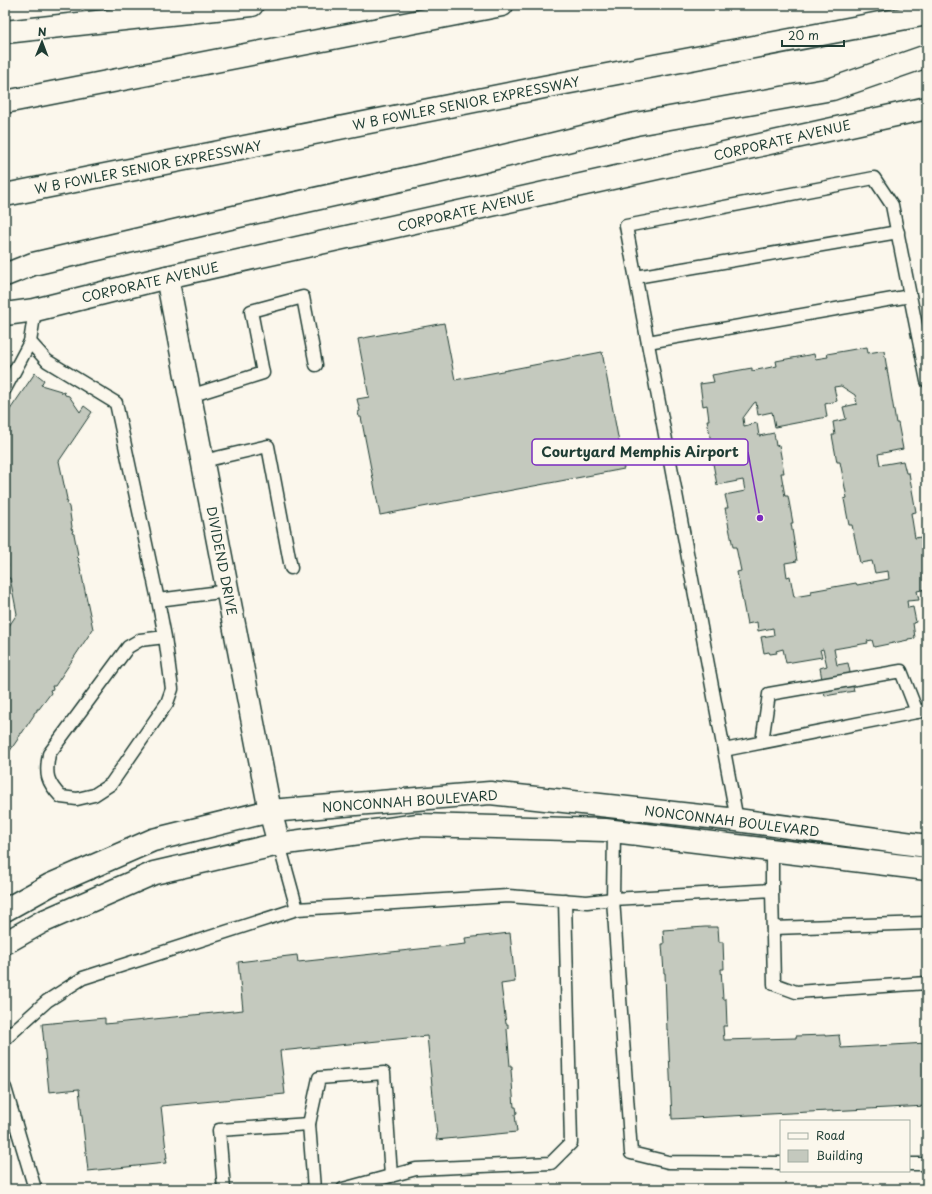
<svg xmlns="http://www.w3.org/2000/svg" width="932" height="1194" viewBox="0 0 932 1194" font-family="'Playpen Sans',sans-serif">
	<rect width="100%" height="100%" fill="#fbf7ec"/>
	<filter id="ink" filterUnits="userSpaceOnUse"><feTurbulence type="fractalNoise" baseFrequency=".025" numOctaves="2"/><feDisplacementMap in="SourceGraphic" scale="8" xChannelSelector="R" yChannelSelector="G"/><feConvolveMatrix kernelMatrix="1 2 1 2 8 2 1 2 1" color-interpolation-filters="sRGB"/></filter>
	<g filter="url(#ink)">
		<g fill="#c4c9be" stroke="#1f3d34" fill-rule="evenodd">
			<path d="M444 323 455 380 602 352 624 469 380 515 361 417H359L358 412 360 411 357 399 369 397 358 339Z"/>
			<path d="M867 347 868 353 880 351H884L887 369H885H887L896 423H898L903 449 878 454 880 465 903 461 906 473H909L916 512 911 513 915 538 921 537 927 569V589L917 591 919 600 907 601 908 608 913 607 916 622 913 623 915 638 908 639V640L874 647 872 640 867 641 868 643 834 649 837 665 848 663 854 691 825 696 820 668 827 666 823 649 820 650 822 657 786 663 783 649 776 651 777 653 770 654 769 652 764 653 761 637 774 635 773 628 758 631 757 622 747 624 737 572 741 571 736 547H733L725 508H728L725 495 745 491 743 480 717 485 712 458 714 457 707 420H709L707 405 703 406 700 384 714 382 712 375 752 368V371L777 366 776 361 814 354 815 359 828 357 827 354ZM841 386 855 395 857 404 843 407 846 419 833 422 835 435H832L837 462H840L847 498 844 499 849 525H852L860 563 872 561 875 573 888 571 889 579 857 585 856 583 811 591 812 594 794 597 790 576 787 577 785 563 797 561 791 523H793L788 496H785L781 473H784L779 445 776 446 774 433 759 436 757 423 744 426 743 418 754 403 756 402 758 415 772 412 775 427 827 417 825 404 837 401 834 387Z"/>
			<path d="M35 373 44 380 41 385 61 391 62 393 64 392 65 395 69 396 80 412 84 406 92 412 59 461 67 499 66 501 68 502 67 504 69 507 72 527 71 529 73 530 72 533 74 534 78 555 77 557 79 559 78 561 79 562 93 629 55 686H52L53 689 50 690 51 693 39 709H37V711L34 713V715L22 733 20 734V736L18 737V739L5 758V632L17 614 10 578 5 579V566H8L5 550V417Z"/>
			<path d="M705 927H718L719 942H723L724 969H721L723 999H726L727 1026H723L724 1040 796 1038V1036L825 1035V1036L840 1035 839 1036 841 1048 927 1043V1106L672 1119 668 1030H667L665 973H664L662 944H664L663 930Z"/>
			<path d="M510 933 515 982 501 984 506 1024H508V1029H507L510 1066H512V1069L511 1070 514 1107H516L517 1113 515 1114 517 1132 436 1140 437 1135 427 1036 280 1051 285 1094 161 1106 167 1159H165L166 1163 88 1171 79 1089 49 1092 42 1024 105 1018V1024L243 1010 238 962 297 955 298 962 466 944 465 938Z"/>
		</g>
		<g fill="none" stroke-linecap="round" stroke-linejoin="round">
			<g stroke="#1f3d34" stroke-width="15">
				<g id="service">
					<path d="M636 277 898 232"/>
					<path d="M35 310 30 342 47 361 116 403 158 600 228 591"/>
					<path d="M648 342 910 296"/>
					<path d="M5 389 30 342"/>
					<path d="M190 396 263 373 251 311 303 297 316 365"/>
					<path d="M203 461 268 446 291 568"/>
					<path d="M158 600 165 637 172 689 167 703 111 784 94 795 77 799 61 797C47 782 45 775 49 754L128 647 140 640 165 637"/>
					<path d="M762 742 769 694 901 671 917 712"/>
					<path d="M724 750 927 710"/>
					<path d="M737 820 626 226 874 178 892 205 927 381"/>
					<path d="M614 831 613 899 631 1153 668 1162 781 1163"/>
					<path d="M279 844 297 909"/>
					<path d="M772 890V850"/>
					<path d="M773 928 927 923"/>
					<path d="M5 1039 47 1001 83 978 297 909 508 896 587 902 613 899 772 890 774 984 796 992 927 983"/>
					<path d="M5 1088 35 1189"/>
					<path d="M909 1164H927"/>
					<path d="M224 1189 219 1130 309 1124"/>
					<path d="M314 1189 309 1124 319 1078 384 1073 391 1176"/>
					<path d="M343 1189 416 1169 551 1163 571 1143 565 900"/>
				</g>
			</g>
			<g stroke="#1f3d34" stroke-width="25">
				<g id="tertiary">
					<path d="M167 277 270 811 279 844"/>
					<path d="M5 314 35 310 167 277 927 108"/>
					<path d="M5 910 50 885 153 840 270 811 490 793 737 820 927 846"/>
					<path d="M5 943 42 922 154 873 279 844 418 825 605 830 927 869"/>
				</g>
			</g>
			<g stroke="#1f3d34" stroke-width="25">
				<g id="motorway">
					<path d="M5 32 252 5"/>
					<path d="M5 102 502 5"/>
					<path d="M5 195 544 87 927 14"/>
					<path d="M5 275 33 264 243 215 459 167 636 124 832 89 927 56"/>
				</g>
			</g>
			<use href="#service" stroke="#fbf7ec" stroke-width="12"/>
			<use href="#tertiary" stroke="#fbf7ec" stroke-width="22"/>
			<use href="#motorway" stroke="#fbf7ec" stroke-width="22"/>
		</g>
	</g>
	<g text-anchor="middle" stroke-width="3.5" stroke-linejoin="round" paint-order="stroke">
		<g font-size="13" fill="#1f3d34" stroke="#fbf7ec">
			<text transform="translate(466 103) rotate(-11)" y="5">W B FOWLER SENIOR EXPRESSWAY</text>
			<text transform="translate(782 140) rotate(-13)" y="5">CORPORATE AVENUE</text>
			<text transform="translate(148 167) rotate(-11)" y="5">W B FOWLER SENIOR EXPRESSWAY</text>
			<text transform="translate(466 211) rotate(-13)" y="5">CORPORATE AVENUE</text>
			<text transform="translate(150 282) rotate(-13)" y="5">CORPORATE AVENUE</text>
			<text transform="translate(222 561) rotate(79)" y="5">DIVIDEND DRIVE</text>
			<text transform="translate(410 801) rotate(-4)" y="5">NONCONNAH BOULEVARD</text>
			<text transform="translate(732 821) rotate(7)" y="5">NONCONNAH BOULEVARD</text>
		</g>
	</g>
	<path fill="none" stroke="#7b2cbf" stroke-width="1.5" d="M760 518L748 452"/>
	<circle fill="#7b2cbf" stroke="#fbf7ec" stroke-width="1.5" cx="760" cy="518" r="4"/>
	<rect fill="#fbf7ec" stroke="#7b2cbf" stroke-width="1.5" x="532" y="439" width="216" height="26" rx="4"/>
	<g font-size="14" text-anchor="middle" font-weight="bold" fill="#1f3d34">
		<text x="640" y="457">Courtyard Memphis Airport</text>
	</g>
	<rect width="932" height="1194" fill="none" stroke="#fbf7ec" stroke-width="20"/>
	<rect x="10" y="10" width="912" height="1174" fill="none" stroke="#1f3d34" stroke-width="1.5" filter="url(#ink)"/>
	<rect x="780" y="1120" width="130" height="52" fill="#fbf7ec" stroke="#a3ada2"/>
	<rect x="788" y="1133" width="20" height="6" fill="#fbf7ec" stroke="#a3ada2"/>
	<text x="816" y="1140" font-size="12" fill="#1f3d34">Road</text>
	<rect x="788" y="1150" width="20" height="12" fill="#c4c9be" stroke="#a3ada2"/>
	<text x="816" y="1160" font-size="12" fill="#1f3d34">Building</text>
	<g transform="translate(42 42) rotate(1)" stroke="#fbf7ec" stroke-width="3" paint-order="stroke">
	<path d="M0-3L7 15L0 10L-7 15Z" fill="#1f3d34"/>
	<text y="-6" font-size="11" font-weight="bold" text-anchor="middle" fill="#1f3d34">N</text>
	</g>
	<path d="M782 40v6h62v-6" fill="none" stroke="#1f3d34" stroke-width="2"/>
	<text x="788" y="40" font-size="12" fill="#1f3d34" stroke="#fbf7ec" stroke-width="3" paint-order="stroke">20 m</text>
</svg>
